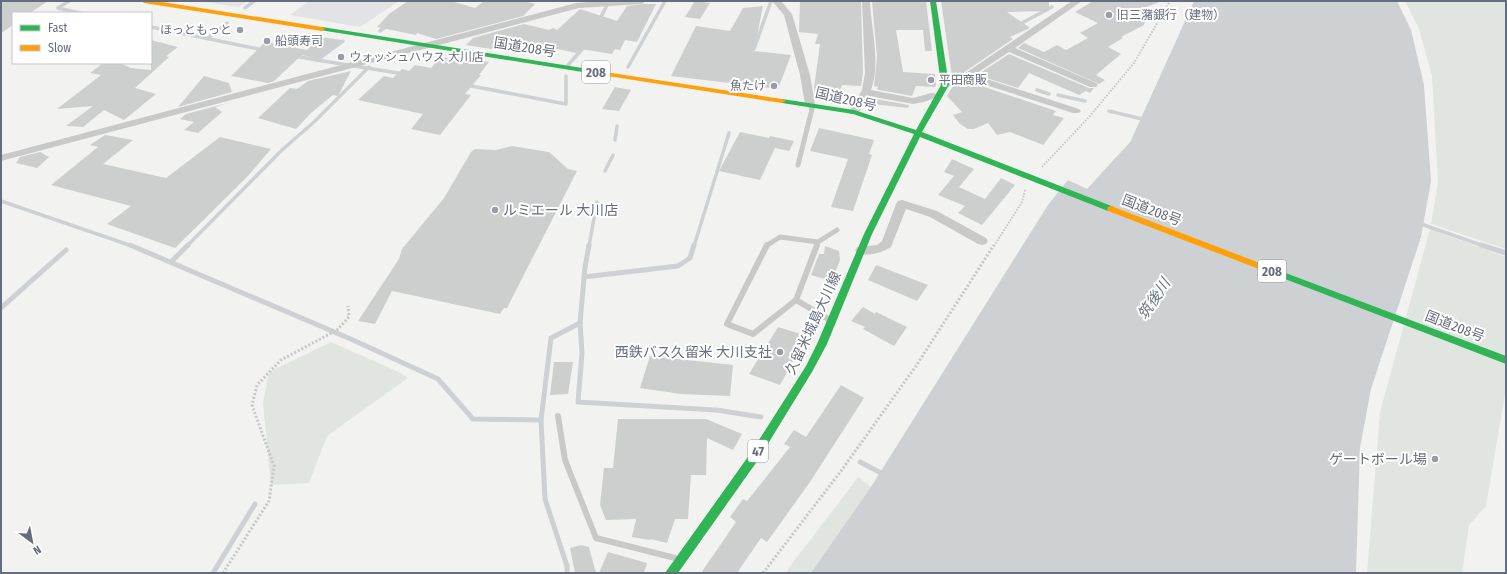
<svg xmlns="http://www.w3.org/2000/svg" width="1507" height="574" viewBox="0 0 1507 574" font-family="'Fira Sans Condensed','Noto Sans JP',sans-serif">
	<rect width="100%" height="100%" fill="#f2f3f1"/>
	<g fill="#e2e3e4">
		<path d="M196 1H247L239 7Z"/>
		<path d="M309 1H399L360 27 290 15Z"/>
	</g>
	<g fill="#e1e5e0">
		<path d="M1405 1H1506V249L1431 224 1438 183 1432 76 1419 29Z"/>
		<path d="M1068 180 841 573H785L858 477 871 487 1048 205Z"/>
		<path d="M1430 229 1506 257V388L1486 506 1469 525 1462 573H1367L1380 412Z"/>
		<path d="M331 342 401 373 408 378 327 436 309 483 271 485 263 403 269 372Z"/>
	</g>
	<path fill="#cdd1d4" d="M1194 1H1397L1411 30 1424 85 1431 181 1421 237 1371 389 1360 448 1356 573H811L871 487 1048 205 1068 180 1087 188 1130 142Z"/>
	<path fill="#f2f3f1" d="M1192 1H1194L1130 142 1087 189 1068 180 1069 178 1086 186 1129 141Z"/>
	<g fill="none" stroke-linecap="round" stroke-linejoin="round">
		<g stroke="#cdd1d4" stroke-width="3.5">
			<path d="M69 1 58 8 80 13"/>
			<path d="M245 8 254 1"/>
			<path d="M599 21 609 1"/>
			<path d="M1018 25 1052 7"/>
			<path d="M151 27 263 50"/>
			<path d="M380 31 388 25"/>
			<path d="M208 38 227 23"/>
			<path d="M754 49 771 1"/>
			<path d="M294 56 317 60 343 41"/>
			<path d="M317 60 404 74"/>
			<path d="M568 65 586 45"/>
			<path d="M628 67 665 1"/>
			<path d="M466 85 566 104V76"/>
			<path d="M1037 90 1049 94"/>
			<path d="M1058 95 1085 101"/>
			<path d="M1109 111 1146 120"/>
			<path d="M615 140 617 126"/>
			<path d="M605 171 613 155"/>
			<path d="M1 201 132 246"/>
			<path d="M1418 223 1484 246"/>
			<path d="M187 246 282 150 314 122 369 67"/>
			<path d="M589 246 597 202"/>
			<path d="M694 246 729 133"/>
		</g>
		<g stroke="#cdd1d4" stroke-width="5">
			<path d="M130 245 353 340 438 379 473 419 541 420"/>
			<path d="M1481 245 1506 253"/>
			<path d="M171 262 188 245"/>
			<path d="M584 277 678 266 690 258 694 245"/>
			<path d="M1 308 66 250"/>
			<path d="M580 323 582 353 578 402 716 410 761 417"/>
			<path d="M860 462 885 475"/>
			<path d="M213 573 255 504"/>
			<path d="M567 573V566L545 499 541 420 551 338 580 323 585 267 589 245"/>
		</g>
	</g>
	<g fill="#cdcece">
		<path d="M1 1H48L30 13H13V25L1 33Z"/>
		<path d="M408 1H451L475 8 484 1H525L535 4 523 16 436 39 417 33 416 35 377 27 389 14Z"/>
		<path d="M695 1 710 3 700 19 685 17Z"/>
		<path d="M800 1H861L863 73 861 86 842 85 838 98 815 94 814 88 820 44H815L818 34 799 32Z"/>
		<path d="M872 1H926L932 51H925L923 30H896L903 72 935 74 936 85 935 87 916 86 912 96 879 90 877 89 878 87 874 86 877 57Z"/>
		<path d="M941 1H1049V11L1007 12 1030 28 1010 37 1013 39 963 73 952 77Z"/>
		<path d="M1093 1 1160 2 1146 7 1149 9 1144 25 1121 37 1123 38 1108 47 1121 54 1096 75 1105 80 1099 84 1018 48 1024 43 1044 52 1057 45 1066 50 1088 38 1080 33 1098 23 1075 12Z"/>
		<path d="M644 4H656L637 42 625 40 620 50 615 49 612 54 580 49 576 53 539 45 535 52 500 47 498 50 466 45 473 38 524 24 549 30 553 28 557 30 580 9 617 21 627 6Z"/>
		<path d="M763 6 754 51 791 55 778 89 671 76 696 26 730 31 743 8Z"/>
		<path d="M320 37 342 40 317 59 302 55 274 81 268 83 231 76 265 42 307 50Z"/>
		<path d="M151 40 178 47 166 56 169 57 135 88 156 94 124 120 104 110 83 127 66 126 93 106 57 109 101 75 90 73 103 63H120L131 68 151 70Z"/>
		<path d="M1009 54 1089 88H1094L1090 93 1086 91 1079 95 1029 73 1018 88 977 75Z"/>
		<path d="M454 56 489 62 479 75H481L465 94 471 95 440 135 411 129 423 114 358 100 384 76 393 78 402 69 409 71 415 65 431 68 440 57 451 59Z"/>
		<path d="M351 71 338 96 333 95 311 113 296 129 258 118 290 88 297 89 308 81Z"/>
		<path d="M204 76 229 83 232 92 178 107Z"/>
		<path d="M967 81 1056 111 1053 115 1064 118 1043 145 1010 132 997 135 988 123 974 129H968L960 124 953 115 962 112 947 96 953 86Z"/>
		<path d="M615 87 631 90 619 111 602 109Z"/>
		<path d="M875 99 909 105 908 108 873 104Z"/>
		<path d="M235 101 215 107 222 112 198 133 184 130 194 122 180 119 186 114Z"/>
		<path d="M819 128 874 140 869 154 872 155 853 211 831 207 848 159 810 151Z"/>
		<path d="M740 132 769 138 770 136 794 141 789 151 775 148 760 180 719 171Z"/>
		<path d="M105 135 133 140 103 164 166 178 220 137 271 149 248 176 175 248 107 224 131 206 51 185 98 147 90 145Z"/>
		<path d="M512 146 549 152 568 169 577 171 507 308H504L500 314 392 291 375 324 358 321 399 259 402 249 444 198 471 152 475 149 496 150Z"/>
		<path d="M40 152 49 157 37 168 16 163 20 157Z"/>
		<path d="M952 159 974 169 959 187 985 199 1001 178 1015 185 982 225 958 213 965 206 938 195 954 176 944 172Z"/>
		<path d="M825 246 839 251 840 260 832 281 811 275 819 254H824Z"/>
		<path d="M876 265 928 285 917 301 868 280Z"/>
		<path d="M863 307 875 314 876 312 907 327 894 346 863 329 865 327 851 321Z"/>
		<path d="M778 327 807 336 780 385 749 374Z"/>
		<path d="M650 356 733 365 730 396 681 394 640 388Z"/>
		<path d="M554 362H573L568 394 550 395Z"/>
		<path d="M841 385 864 398 810 482 767 542 761 538 737 573H701L736 522 730 517 743 499 747 501 790 447 784 444 794 430 806 437Z"/>
		<path d="M618 419H706L742 434 733 450 707 438 706 475H691L688 519H675L667 543 650 539V540L632 537 636 519 606 520 600 505 604 468H613Z"/>
		<path d="M581 545 589 547 596 573H575L570 548Z"/>
		<path d="M608 552 647 563 644 573H599Z"/>
	</g>
	<g fill="none" stroke-linecap="round" stroke-linejoin="round">
		<g stroke="#c7c7c7" stroke-width="2" stroke-dasharray="1.5 1.5" stroke-linecap="butt">
			<path d="M1042 167 1090 116 1134 63 1170 1"/>
			<path d="M994 246 1022 202 1025 190"/>
		</g>
		<g stroke="#c7c7c7" stroke-width="3" stroke-dasharray="2 2" stroke-linecap="butt">
			<path d="M223 573 269 501 274 466 252 405 257 385 281 360 337 330 349 317 348 306"/>
			<path d="M763 573 841 471 916 366 994 245"/>
		</g>
		<g stroke="#c9c9ca" stroke-width="5">
			<path d="M798 165 812 109 810 104"/>
			<path d="M766 246 780 237 818 242"/>
			<path d="M817 246 818 242 837 230"/>
		</g>
		<g stroke="#c9c9ca" stroke-width="6">
			<path d="M767 245 727 324 753 334 796 300"/>
			<path d="M817 245 796 300 830 320"/>
			<path d="M558 416 565 460 596 538 675 558"/>
		</g>
		<g fill="#c9c9ca" fill-rule="evenodd">
			<path d="M601 1H646L642 4 579 8 1 161V155L576 3Z"/>
			<path d="M772 1H781L792 14 810 75 815 104 813 106 810 107 805 104 800 75 784 15Z"/>
			<path d="M862 1H870C871 29 881 63 871 90L913 98 931 93 941 94 943 96 941 98 932 99 924 102 913 104 869 96 858 114H850L849 112 862 90 865 73Z"/>
			<path d="M1072 1H1082L1015 48 1096 83 1098 85 1096 87H1090L1009 52 974 75 1079 109 1081 111 1079 113H1073L967 79 945 88 940 85 942 83 964 74Z"/>
			<path d="M902 200 937 211 986 238 988 241 986 244 982 245 978 244 930 217 906 209 891 247C881 253 869 257 857 253L855 250 857 247 877 245 882 241 896 204 898 201Z"/>
		</g>
		<g fill="#30b455" fill-rule="evenodd">
			<path d="M930 1H936L949 85 922 132 1114 207 1115 209 1114 211H1108L920 137 872 234 827 344 812 372 758 460 678 573H665L750 454 806 366 817 344 864 234 914 134 853 114 782 103 778 101 782 99 854 110 916 130 941 85Z"/>
			<path d="M322 27 595 70 599 72 595 74 320 30V28Z"/>
			<path d="M1275 269 1506 356V364L1272 274 1271 272 1272 270Z"/>
		</g>
		<g fill="#ff9f0a" fill-rule="evenodd">
			<path d="M141 1H156L322 27 325 29 322 31 144 3Z"/>
			<path d="M592 70 782 99 786 101 782 103 595 74 591 72Z"/>
			<path d="M1111 206 1278 270 1279 272 1278 274H1272L1108 211 1107 209 1108 207Z"/>
		</g>
	</g>
	<g fill="#979ca6" stroke="#fff" stroke-width="1.5">
		<circle cx="1109" cy="15" r="4"/>
		<circle cx="240" cy="30" r="4"/>
		<circle cx="267" cy="41" r="4"/>
		<circle cx="341" cy="57" r="4"/>
		<circle cx="931" cy="80" r="4"/>
		<circle cx="774" cy="86" r="4"/>
		<circle cx="495" cy="210" r="4"/>
		<circle cx="780" cy="352" r="4"/>
		<circle cx="1435" cy="459" r="4"/>
	</g>
	<g text-anchor="middle" stroke-width="4" stroke-linejoin="round" paint-order="stroke">
		<g font-size="12" fill="#666d7e" stroke="#fff" text-anchor="start">
			<text x="1117" y="19">旧三潴銀行（建物）</text>
			<text x="232" y="34" text-anchor="end">ほっともっと</text>
			<text x="275" y="45">船頭寿司</text>
			<text x="349" y="61">ウォッシュハウス 大川店</text>
			<text x="939" y="84">平田商販</text>
			<text x="766" y="90" text-anchor="end">魚たけ</text>
		</g>
		<g fill="#fff" stroke="#9499a5" stroke-width="1">
			<rect x="582" y="61" width="28" height="22" rx="3"/>
			<rect x="1258" y="260" width="28" height="22" rx="3"/>
			<rect x="748" y="440" width="20" height="22" rx="3"/>
		</g>
		<g font-size="13" font-weight="bold" fill="#666d7e">
			<text x="596" y="77">208</text>
			<text x="1272" y="276">208</text>
			<text x="758" y="456">47</text>
		</g>
		<g font-size="14" fill="#666d7e" stroke="#fff">
			<text transform="translate(525 47) rotate(9)" y="5">国道208号</text>
			<text transform="translate(846 99) rotate(13)" y="5">国道208号</text>
			<text transform="translate(1152 210) rotate(21)" y="5">国道208号</text>
			<text transform="translate(813 323) rotate(-65)" y="5">久留米城島大川線</text>
			<text transform="translate(1455 326) rotate(21)" y="5">国道208号</text>
		</g>
		<g font-size="14" fill="#666d7e" stroke="#fff" text-anchor="end">
			<text x="503" y="215" text-anchor="start">ルミエール 大川店</text>
			<text x="772" y="357">西鉄バス久留米 大川支社</text>
			<text x="1427" y="464">ゲートボール場</text>
		</g>
		<g font-size="15" font-style="italic" fill="#677482" stroke="#fff">
			<text transform="translate(1154 299) rotate(-56)" y="5">筑後川</text>
		</g>
	</g>
	<rect width="1507" height="574" fill="none" stroke="#666d7e" stroke-width="4"/>
	<rect x="12" y="12" width="140" height="52" fill="#ffffff" stroke="#c2c5cb"/>
	<rect x="20" y="25" width="20" height="6" fill="#30b455" stroke="#c2c5cb"/>
	<text x="48" y="32" font-size="12" fill="#666d7e">Fast</text>
	<rect x="20" y="45" width="20" height="6" fill="#ff9f0a" stroke="#c2c5cb"/>
	<text x="48" y="52" font-size="12" fill="#666d7e">Slow</text>
	<g transform="translate(32 542) rotate(148)" stroke="#ffffff" stroke-width="3" paint-order="stroke">
	<path d="M0-3L7 15L0 10L-7 15Z" fill="#666d7e"/>
	<text y="-6" font-size="11" font-weight="bold" text-anchor="middle" fill="#666d7e">N</text>
	</g>
</svg>
